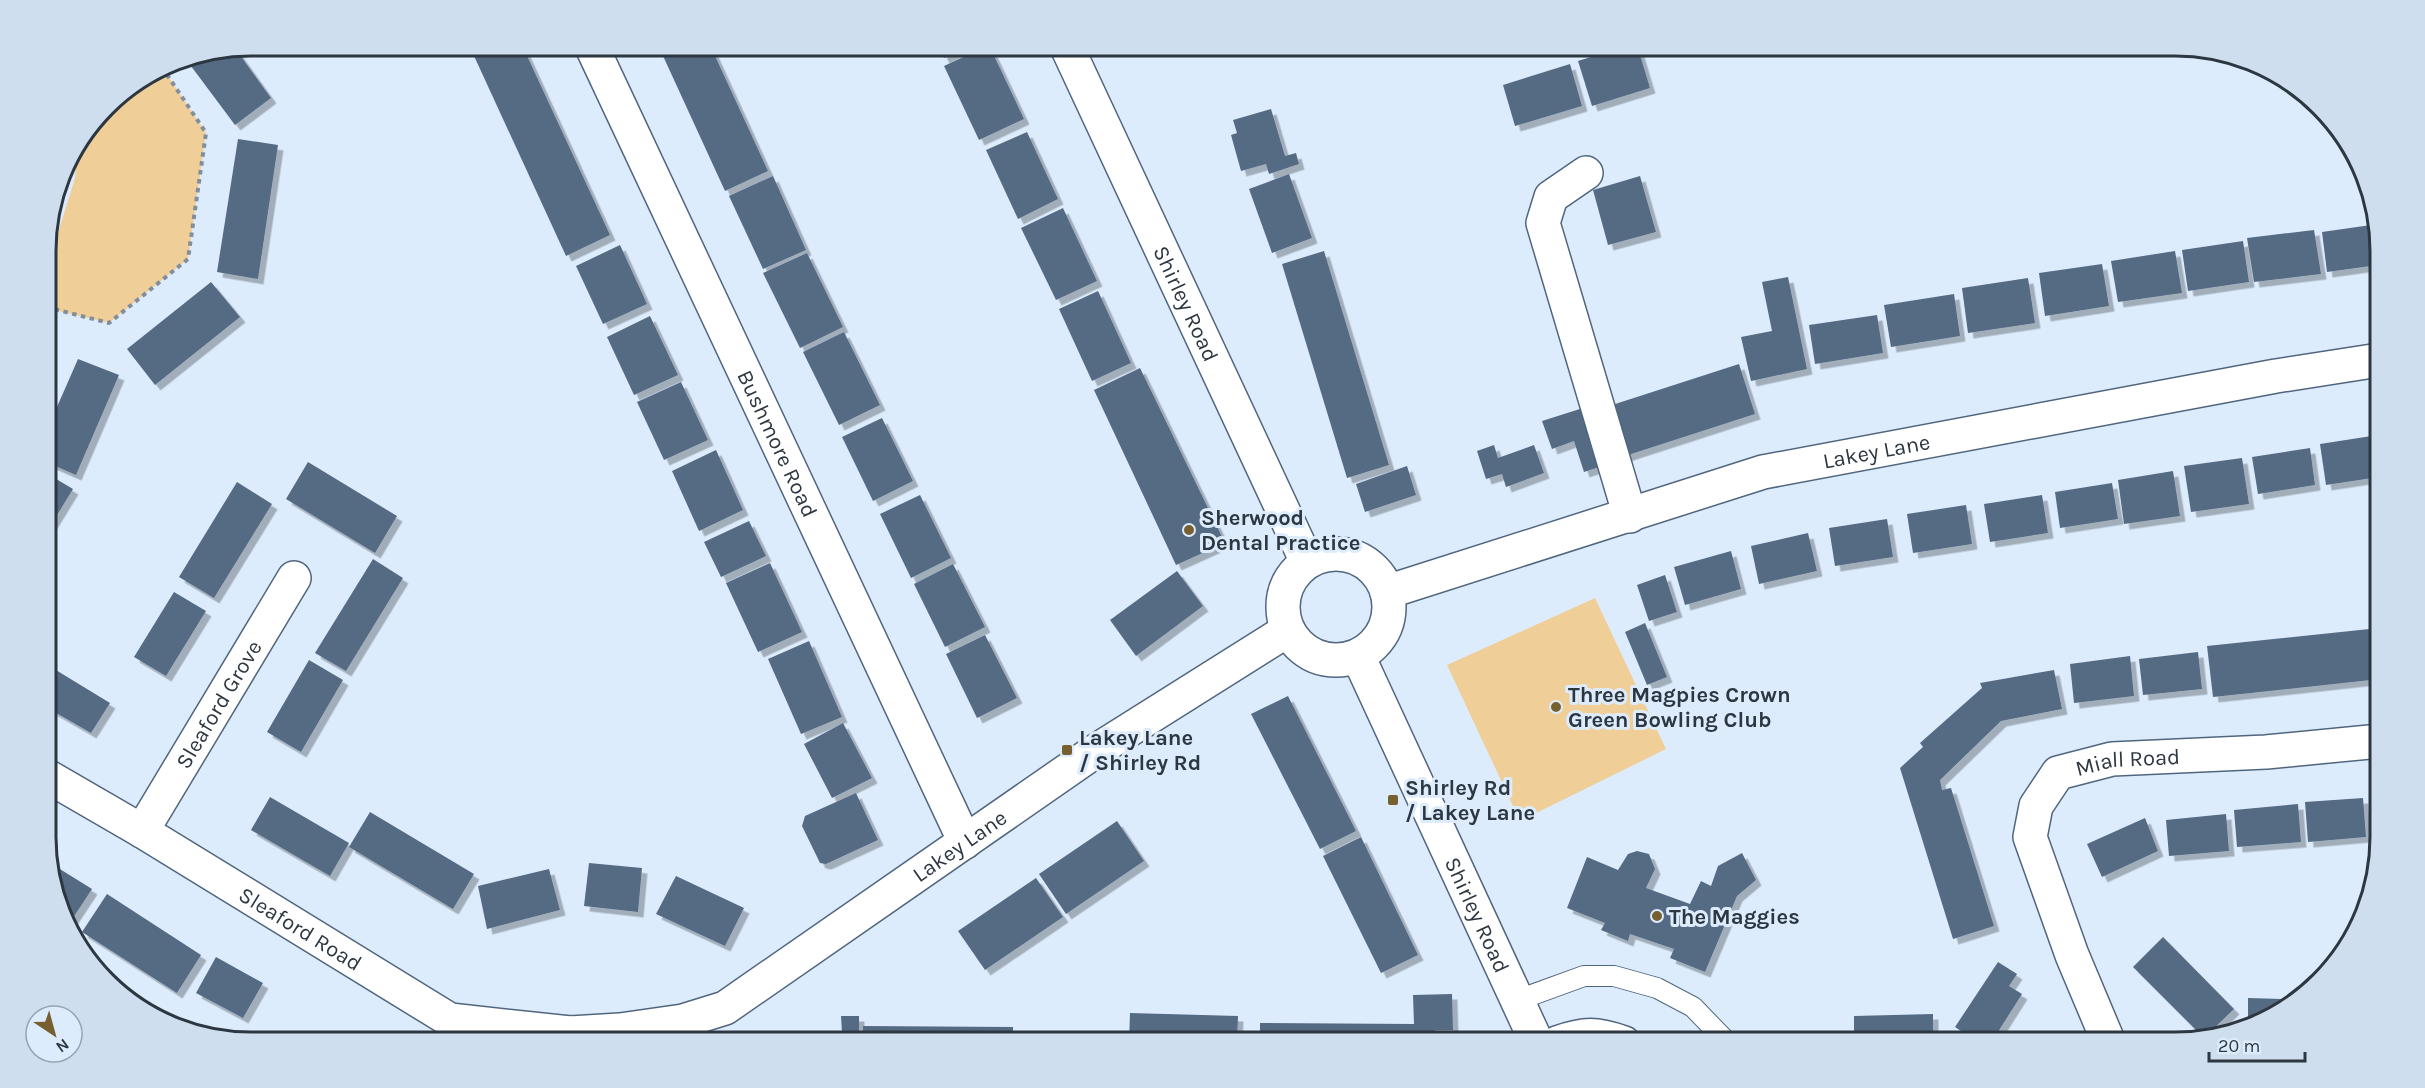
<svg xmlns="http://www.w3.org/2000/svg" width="2425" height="1088" viewBox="0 0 2425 1088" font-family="Karla,sans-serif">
	<defs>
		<filter id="shadow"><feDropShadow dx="5.5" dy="5.5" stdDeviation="0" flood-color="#0004"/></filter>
	</defs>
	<rect width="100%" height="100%" fill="#ddecfd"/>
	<g fill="#efce97">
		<path d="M162 67 206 133 188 259 109 323 46 308V272L75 178 77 146 115 96Z"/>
		<path d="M1595 598 1666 749 1520 821 1447 665Z"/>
	</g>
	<g fill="#556b83" filter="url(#shadow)">
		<path d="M469 45H522L610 235 566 256Z"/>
		<path d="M658 45H710L768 171 725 191Z"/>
		<path d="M938 45H970L944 58Z"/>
		<path d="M989 45 1024 119 979 140 944 66Z"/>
		<path d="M1629 45H1637L1650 88 1592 106 1578 61Z"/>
		<path d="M235 48 271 98 235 125 185 58Z"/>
		<path d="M1570 64 1582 106 1515 126 1503 85Z"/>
		<path d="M1271 109 1285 156 1296 153 1299 164 1269 174 1266 164 1241 171 1231 135 1237 133 1233 120Z"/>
		<path d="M1027 132 1058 199 1018 219 986 150Z"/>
		<path d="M238 139 278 145 258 279 217 272Z"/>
		<path d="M1289 174 1312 238 1272 253 1249 189Z"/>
		<path d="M773 176 806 250 763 269 729 196Z"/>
		<path d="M1640 176 1656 232 1608 245 1593 190Z"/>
		<path d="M1063 208 1097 281 1056 300 1021 228Z"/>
		<path d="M2378 224V265L2327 272 2322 232Z"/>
		<path d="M2314 230 2321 274 2254 282 2247 238Z"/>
		<path d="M2243 241 2249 282 2188 291 2182 250Z"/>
		<path d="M620 245 647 304 603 324 576 266Z"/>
		<path d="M1324 251 1389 465 1347 478 1282 264Z"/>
		<path d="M2175 251 2182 293 2118 302 2111 261Z"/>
		<path d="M807 253 843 327 800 348 763 273Z"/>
		<path d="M2102 264 2109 306 2045 316 2039 273Z"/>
		<path d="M1788 277 1807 369 1751 381 1741 337 1772 331 1762 282Z"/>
		<path d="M2028 278 2035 323 1968 333 1962 288Z"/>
		<path d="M211 282 240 317 155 385 127 349Z"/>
		<path d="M1098 291 1131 363 1092 381 1059 309Z"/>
		<path d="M1954 294 1960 336 1891 347 1884 305Z"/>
		<path d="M1877 315 1883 353 1815 364 1809 325Z"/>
		<path d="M650 316 678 375 634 395 607 337Z"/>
		<path d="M844 332 880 405 839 425 803 352Z"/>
		<path d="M78 359 119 375 76 475 46 462V432Z"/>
		<path d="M1739 364 1755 414 1625 456 1609 406Z"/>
		<path d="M1140 368 1225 543 1176 565 1094 390Z"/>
		<path d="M681 382 708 440 664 460 637 402Z"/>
		<path d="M1583 408 1602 466 1584 472 1574 441 1552 449 1542 421Z"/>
		<path d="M882 418 913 481 873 501 842 437Z"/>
		<path d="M2378 435 2379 477 2326 485 2320 444Z"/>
		<path d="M1494 445 1498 458 1534 445 1544 473 1506 487 1502 474 1486 479 1477 451Z"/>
		<path d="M2310 448 2315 485 2258 494 2252 457Z"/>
		<path d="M716 450 743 510 699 531 672 471Z"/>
		<path d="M2242 458 2249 504 2191 512 2184 466Z"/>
		<path d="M308 462 397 516 375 553 286 499Z"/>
		<path d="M1407 466 1416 495 1365 512 1356 484Z"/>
		<path d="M2173 471 2180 516 2124 524 2118 480Z"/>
		<path d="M46 473 73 489 46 533Z"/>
		<path d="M237 482 272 504 214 598 179 577Z"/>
		<path d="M2112 483 2118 519 2060 528 2055 492Z"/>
		<path d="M920 495 951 558 911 578 880 514Z"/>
		<path d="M2042 495 2048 533 1990 542 1984 504Z"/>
		<path d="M1966 505 1972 544 1913 553 1907 514Z"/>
		<path d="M1887 519 1893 557 1835 566 1829 528Z"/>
		<path d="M749 521 766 556 721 577 704 542Z"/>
		<path d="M1808 533 1817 571 1759 584 1751 546Z"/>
		<path d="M1731 551 1741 589 1685 605 1674 567Z"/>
		<path d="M373 559 403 578 346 671 315 653Z"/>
		<path d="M770 563 802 632 758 652 726 583Z"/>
		<path d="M953 564 985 627 945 647 914 584Z"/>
		<path d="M1177 571 1203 606 1136 656 1110 620Z"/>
		<path d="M1665 575 1677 612 1649 621 1637 585Z"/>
		<path d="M174 592 206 611 166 676 134 657Z"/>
		<path d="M1645 623 1667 677 1647 685 1625 632Z"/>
		<path d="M2379 628 2380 679 2213 697 2207 646Z"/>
		<path d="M985 635 1017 698 977 718 946 654Z"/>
		<path d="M809 641 842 717 801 734 768 659Z"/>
		<path d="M2198 652 2202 689 2143 695 2139 659Z"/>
		<path d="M2130 656 2134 696 2074 703 2070 664Z"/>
		<path d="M309 660 343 680 301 752 267 732Z"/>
		<path d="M46 664 110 703 91 733 46 707Z"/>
		<path d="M2054 670 2062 709 2001 721 1940 780 1942 790 1951 788 1994 926 1953 939 1900 768 1923 747 1920 743 1982 688 1980 683Z"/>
		<path d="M1288 696 1356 831 1320 849 1251 714Z"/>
		<path d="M843 723 872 778 832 798 804 744Z"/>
		<path d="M856 793 878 840 826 864 820 863 802 826 805 816Z"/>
		<path d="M2374 796H2380V838H2375Z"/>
		<path d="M270 797 349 843 330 876 251 830Z"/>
		<path d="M2363 798 2366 837 2308 842 2305 802Z"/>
		<path d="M2298 804 2301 842 2237 847 2234 810Z"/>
		<path d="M370 812 474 874 453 909 349 847Z"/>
		<path d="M2226 814 2229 851 2169 856 2166 820Z"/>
		<path d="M2145 818 2158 851 2102 877 2087 844Z"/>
		<path d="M1117 821 1144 861 1066 914 1039 874Z"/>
		<path d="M1361 837 1418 955 1381 973 1323 856Z"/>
		<path d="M1637 851 1649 854 1655 869 1646 888 1690 904 1701 881 1711 886 1718 866 1742 853 1756 880 1737 896 1705 972 1670 958 1674 949 1630 934 1628 941 1601 930 1605 923 1567 908 1587 857 1618 870 1628 854Z"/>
		<path d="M47 861 92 889 71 921 47 864Z"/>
		<path d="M589 863 642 868 638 912 584 906Z"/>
		<path d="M549 869 560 910 487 929 478 886Z"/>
		<path d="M676 876 744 908 725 946 656 914Z"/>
		<path d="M1036 878 1063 917 985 970 958 931Z"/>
		<path d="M107 894 201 955 177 993 82 932Z"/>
		<path d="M2163 937 2234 1009 2206 1036 2203 1037 2133 967Z"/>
		<path d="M216 957 263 983 243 1018 196 993Z"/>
		<path d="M1998 962 2017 974 2009 986 2022 994 1991 1043H1979L1955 1027Z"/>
		<path d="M1452 994 1453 1030H1435V1043H1260V1023L1414 1024 1413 995Z"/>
		<path d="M2248 998 2282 999H2298L2289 1008 2248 1022Z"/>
		<path d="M1130 1013 1238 1016 1237 1043H1129Z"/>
		<path d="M1933 1014V1043H1854V1016Z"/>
		<path d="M841 1016H859V1043H787L786 1035 842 1033Z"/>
		<path d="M863 1026 1013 1027V1043H863Z"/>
		<path d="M267 1032 314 1042V1043H265Z"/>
	</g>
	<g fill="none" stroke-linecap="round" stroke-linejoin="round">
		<g stroke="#50667e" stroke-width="22">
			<path id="service" d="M1518 1000 1584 976H1614L1657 988 1693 1007 1723 1038 1724 1043"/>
		</g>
		<g stroke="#50667e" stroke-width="36">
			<g id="minor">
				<path id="s1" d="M591 45 965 842"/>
				<path d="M1586 173 1551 197 1543 223 1630 516"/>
				<path id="s2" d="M47 776 142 831 450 1020 570 1033"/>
				<path id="s3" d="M142 831 294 578"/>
				<path id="s4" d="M2109 1043 2072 955 2030 837 2036 806 2058 773 2112 759 2266 752 2380 741"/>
			</g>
		</g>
		<g stroke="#50667e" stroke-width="36">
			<g id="tertiary">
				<path id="s5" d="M1066 45 1307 562"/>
				<circle cx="1336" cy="607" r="53"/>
				<path id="s6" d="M1387 592 1763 472 2276 376 2379 360"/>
				<path id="s7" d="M1358 656 1537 1043"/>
				<path id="s8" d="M570 1043V1033L620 1030 683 1021 725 1008 1094 752 1288 630"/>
				<path d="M1557 1043C1584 1033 1597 1033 1624 1043"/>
			</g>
		</g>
		<path stroke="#828e9c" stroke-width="4" stroke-dasharray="4.5 4.5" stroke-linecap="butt" d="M46 307 109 323 188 259 206 133 162 67"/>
		<use href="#service" stroke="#fff" stroke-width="20"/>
		<use href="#minor" stroke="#fff" stroke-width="33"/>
		<use href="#tertiary" stroke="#fff" stroke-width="33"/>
	</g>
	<g fill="#785f30" stroke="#ddecfd" stroke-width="2">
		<circle cx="1189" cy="530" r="6"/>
		<circle cx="1556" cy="707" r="6"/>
		<rect x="1061" y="744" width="12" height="12" rx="3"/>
		<rect x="1387" y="794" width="12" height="12" rx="3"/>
		<circle cx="1657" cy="916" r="6"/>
	</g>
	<g text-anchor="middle" stroke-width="6" stroke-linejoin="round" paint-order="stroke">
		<g font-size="22" fill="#2d3741" stroke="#ddecfd">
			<text dy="8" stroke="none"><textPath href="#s5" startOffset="285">Shirley Road</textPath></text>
			<text dy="8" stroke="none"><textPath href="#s1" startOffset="440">Bushmore Road</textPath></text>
			<text dy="8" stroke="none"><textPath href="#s6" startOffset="510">Lakey Lane</textPath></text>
			<text dy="8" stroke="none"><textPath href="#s3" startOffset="148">Sleaford Grove</textPath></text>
			<text dy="8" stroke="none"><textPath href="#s4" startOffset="363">Miall Road</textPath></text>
			<text dy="8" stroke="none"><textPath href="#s8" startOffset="453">Lakey Lane</textPath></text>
			<text dy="8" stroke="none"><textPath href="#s7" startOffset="285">Shirley Road</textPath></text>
			<text dy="8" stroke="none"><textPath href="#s2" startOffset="296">Sleaford Road</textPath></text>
		</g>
		<g font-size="22" font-weight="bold" fill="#2d3741" stroke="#ddecfd" text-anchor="start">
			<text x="1201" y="525">Sherwood<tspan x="1201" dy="25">Dental Practice</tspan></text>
			<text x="1568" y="702">Three Magpies Crown<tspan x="1568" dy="25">Green Bowling Club</tspan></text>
			<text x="1079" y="745">Lakey Lane<tspan x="1079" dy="25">/ Shirley Rd</tspan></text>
			<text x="1405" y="795">Shirley Rd<tspan x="1405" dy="25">/ Lakey Lane</tspan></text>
			<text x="1669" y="924">The Maggies</text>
		</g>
	</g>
	<path d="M0 0H2425V1088H0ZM251 56H2175A195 195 0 0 1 2370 251V837A195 195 0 0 1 2175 1032H251A195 195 0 0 1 56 837V251A195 195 0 0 1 251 56Z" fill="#cfdeee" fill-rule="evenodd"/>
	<path fill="none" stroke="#2d3741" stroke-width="3" d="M251 56H2175A195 195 0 0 1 2370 251V837A195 195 0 0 1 2175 1032H251A195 195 0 0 1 56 837V251A195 195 0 0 1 251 56Z"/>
	<g transform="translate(54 1034) rotate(144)"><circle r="28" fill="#ddecfd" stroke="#97a4b2" stroke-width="1.5"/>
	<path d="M0-4.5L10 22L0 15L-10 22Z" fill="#785f30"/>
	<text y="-9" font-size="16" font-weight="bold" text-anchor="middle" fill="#2d3741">N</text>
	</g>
	<path d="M2209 1052v9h96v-9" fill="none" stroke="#2d3741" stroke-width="3"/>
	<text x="2218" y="1052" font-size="18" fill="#2d3741" stroke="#ddecfd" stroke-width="4.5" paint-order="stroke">20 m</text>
</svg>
